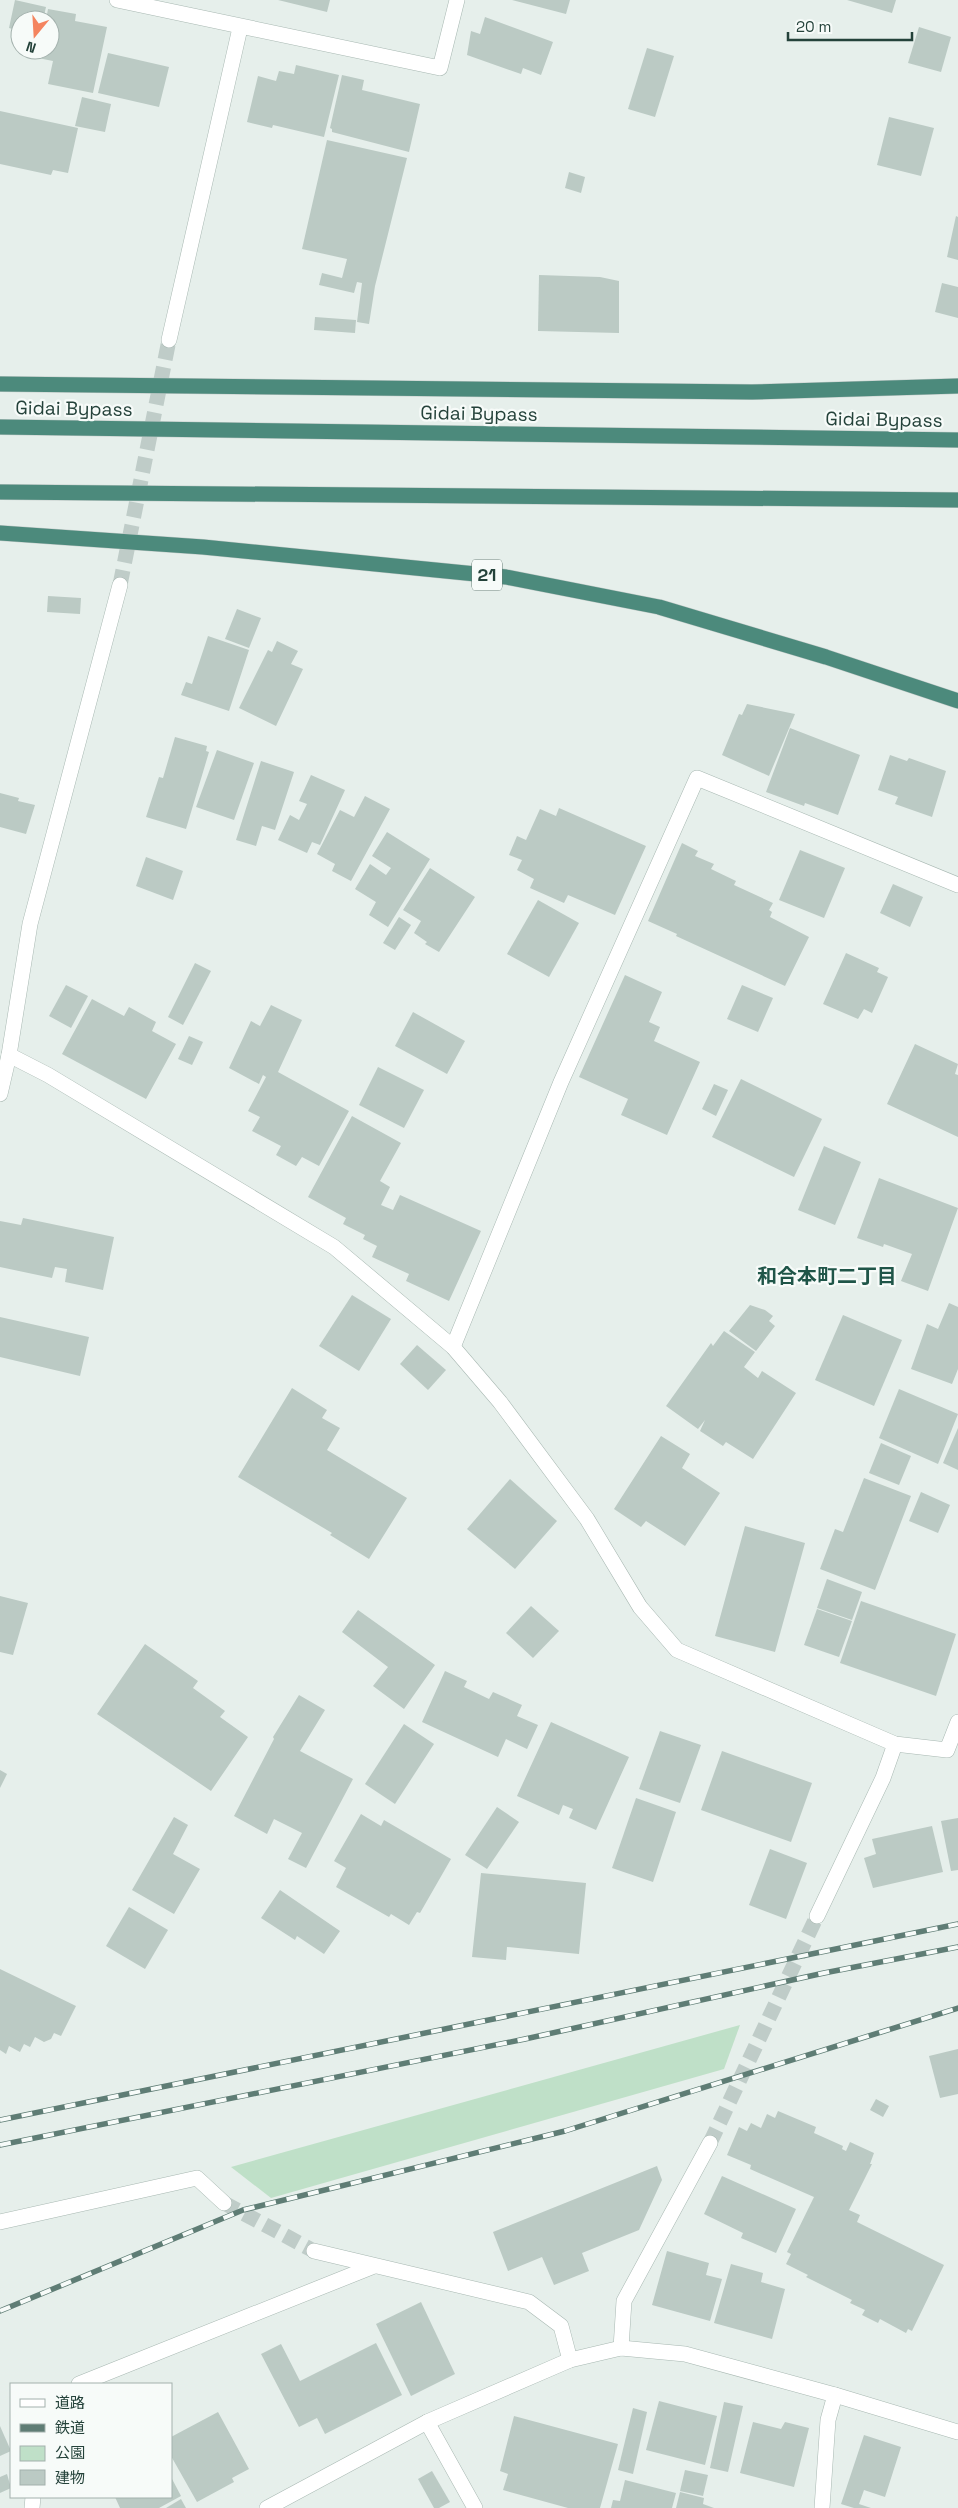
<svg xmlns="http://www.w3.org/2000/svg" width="958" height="2508" viewBox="0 0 958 2508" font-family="'Space Grotesk','Noto Sans JP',sans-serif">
	<rect width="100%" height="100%" fill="#e6efeb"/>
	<path fill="#bfe0c8" d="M740 2025 724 2069 271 2198 231 2167Z"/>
	<g fill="#bbcac4">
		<path d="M15 0 46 7 43 20H20V31L9 28Z"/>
		<path d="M278 0H330L327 12Z"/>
		<path d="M512 0H570L566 14Z"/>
		<path d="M847 0H896L892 13Z"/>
		<path d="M48 9 76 14 75 21 107 27 93 93 48 84 53 61 38 58 39 50H50V20H46Z"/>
		<path d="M485 17 553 42 541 75 523 68 521 74 467 55 471 31 480 34Z"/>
		<path d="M919 27 951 37 941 72 908 63Z"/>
		<path d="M647 48 674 56 655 117 628 109Z"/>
		<path d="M108 53 169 67 159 107 98 93Z"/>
		<path d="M296 65 339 75 324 137 273 125 272 128 247 122 258 76 276 81 279 71 294 74Z"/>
		<path d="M342 75 364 80 362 90 420 104 409 152 332 132V129L330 128Z"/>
		<path d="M82 97 111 104 105 132 75 126Z"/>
		<path d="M0 111 78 128 68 173 53 170 51 175 0 164Z"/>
		<path d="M889 117 934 128 921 176 877 165Z"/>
		<path d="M327 140 407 158 375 286 369 324 357 322 362 283 357 282 354 293 319 285 322 273 342 278 347 259 302 249Z"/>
		<path d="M569 172 585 177 581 193 565 188Z"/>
		<path d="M956 216 958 217V260L947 257Z"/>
		<path d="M539 275 600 277 619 281V333L538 331Z"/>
		<path d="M942 283 958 287V318L935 312Z"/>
		<path d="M315 317 356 320 355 333 314 330Z"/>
		<path d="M48 596 81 598 80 614 47 612Z"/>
		<path d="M237 609 261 618 249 648 225 639Z"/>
		<path d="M208 636 249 650 229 711 181 695 186 682 192 684Z"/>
		<path d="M277 641 298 651 291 664 303 669 276 726 239 708 268 650 272 652Z"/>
		<path d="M747 704 795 714 769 776 722 755 739 714 742 715Z"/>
		<path d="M790 728 860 755 838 815 805 803 804 806 766 792Z"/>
		<path d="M175 737 207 746 206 751 209 752 186 829 146 817 159 777 163 778Z"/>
		<path d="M217 750 254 763 234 820 196 807Z"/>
		<path d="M890 755 907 761 909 758 946 771 932 817 895 804 898 797 878 790Z"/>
		<path d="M261 761 294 772 275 830 262 826 256 846 236 840Z"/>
		<path d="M311 775 345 790 320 845 312 842 307 853 278 840 290 815 299 820 307 804 299 801Z"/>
		<path d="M0 793 19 798 18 801 35 805 26 834 0 827Z"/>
		<path d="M365 796 390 809 351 881 332 871 335 864 317 854 340 810 354 817Z"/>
		<path d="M559 808 646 846 615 915 568 895 564 903 530 888 534 879 517 870 522 860 509 855 517 836 526 840 540 809 556 816Z"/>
		<path d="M387 832 430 859 388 927 369 915 376 902 355 889 370 864 386 875 391 868 372 856Z"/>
		<path d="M682 843 698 851 695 856 714 864 711 869 736 881 734 885 773 903 769 910 772 912 770 917 809 937 785 986 676 936 677 934 648 921Z"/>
		<path d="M800 850 845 868 824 918 779 900Z"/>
		<path d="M146 857 183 871 173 900 136 886Z"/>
		<path d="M430 868 475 897 439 952 425 944 427 942 414 933 421 921 403 910Z"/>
		<path d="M893 884 923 897 910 927 880 913Z"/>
		<path d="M538 900 579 923 549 977 507 954Z"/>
		<path d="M399 917 411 925 395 950 383 943Z"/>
		<path d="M846 953 879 968 877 972 888 977 872 1013 864 1009 858 1019 823 1004Z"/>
		<path d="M195 963 211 971 183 1025 168 1017Z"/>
		<path d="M625 975 662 992 649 1022 660 1027 654 1041 700 1062 667 1135 621 1115 628 1099 579 1077Z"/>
		<path d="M66 985 88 996 71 1028 49 1016Z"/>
		<path d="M742 985 773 998 758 1032 727 1019Z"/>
		<path d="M92 999 124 1016 129 1007 156 1022 152 1031 176 1044 146 1099 62 1054Z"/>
		<path d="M271 1005 302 1020 278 1072 349 1111 319 1166 302 1157 296 1166 276 1155 281 1146 252 1131 260 1117 248 1111 266 1077 263 1075 259 1084 229 1068 251 1021 260 1026Z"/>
		<path d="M413 1012 465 1041 447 1074 395 1046Z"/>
		<path d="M189 1036 203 1042 192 1065 178 1059Z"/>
		<path d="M915 1044 958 1064 955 1074 958 1075V1137L887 1104Z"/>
		<path d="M378 1067 424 1090 404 1128 359 1105Z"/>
		<path d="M741 1079 822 1119 794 1177 712 1137Z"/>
		<path d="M714 1084 728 1090 716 1116 702 1109Z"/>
		<path d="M352 1116 401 1143 380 1181 390 1187 381 1205 393 1210 400 1195 481 1231 449 1301 406 1281 409 1274 372 1257 377 1246 363 1239 365 1235 343 1224 346 1218 308 1197Z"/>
		<path d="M824 1146 861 1162 835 1225 798 1210Z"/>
		<path d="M879 1178 958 1208 928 1291 901 1281 912 1254 884 1244 883 1247 857 1238Z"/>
		<path d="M23 1218 114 1237 103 1290 65 1282 67 1269 55 1267 52 1278 0 1267V1221L21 1225Z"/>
		<path d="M352 1295 391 1319 359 1371 319 1346Z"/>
		<path d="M949 1303 958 1307V1369L952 1384 911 1369 927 1324 938 1329Z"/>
		<path d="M750 1305 765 1310 773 1316 769 1321 775 1326 756 1351 729 1331Z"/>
		<path d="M843 1315 902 1340 874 1406 815 1380Z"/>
		<path d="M0 1317 89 1337 80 1376 0 1357Z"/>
		<path d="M724 1331 755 1352 744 1367 758 1378 762 1371 796 1393 753 1459 726 1442 723 1446 700 1431 705 1420 698 1429 666 1406 711 1343 713 1346Z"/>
		<path d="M417 1345 446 1370 428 1390 400 1364Z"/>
		<path d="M292 1388 327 1410 322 1418 340 1428 327 1450 407 1498 369 1559 330 1535 332 1533 238 1477Z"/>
		<path d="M899 1389 958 1414 938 1464 879 1438Z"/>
		<path d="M958 1428V1470L943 1463Z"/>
		<path d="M661 1436 690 1454 682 1468 720 1493 685 1546 646 1521 641 1527 614 1509Z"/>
		<path d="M881 1443 911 1456 899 1485 869 1473Z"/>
		<path d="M864 1478 911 1496 875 1590 820 1569 835 1529 843 1532Z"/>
		<path d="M510 1479 557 1521 515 1569 467 1529Z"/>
		<path d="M921 1492 950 1505 938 1533 909 1521Z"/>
		<path d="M745 1526 805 1543 775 1652 715 1636Z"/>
		<path d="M827 1579 862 1592 852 1620 817 1608Z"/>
		<path d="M0 1596 28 1603 13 1655 0 1652Z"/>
		<path d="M861 1601 956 1634 936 1696 840 1663Z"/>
		<path d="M531 1606 559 1631 533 1658 506 1633Z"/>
		<path d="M817 1609 852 1621 839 1657 804 1645Z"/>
		<path d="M358 1610 435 1665 404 1709 373 1686 388 1667 342 1632Z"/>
		<path d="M145 1644 198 1681 193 1688 225 1711 220 1717 248 1737 211 1791 97 1714Z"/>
		<path d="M445 1671 467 1681 464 1687 489 1699 493 1692 522 1705 517 1716 538 1725 527 1749 506 1739 498 1757 422 1722Z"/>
		<path d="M299 1695 325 1710 300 1751 353 1779 306 1868 288 1859 302 1833 274 1819 267 1834 234 1816 274 1739 273 1737Z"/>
		<path d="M551 1722 629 1757 596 1830 569 1818 573 1809 563 1805 559 1815 517 1796Z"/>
		<path d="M404 1724 434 1744 395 1804 365 1784Z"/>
		<path d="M660 1731 701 1745 680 1803 639 1789Z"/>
		<path d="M722 1751 812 1783 791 1842 701 1810Z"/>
		<path d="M0 1770 7 1774 0 1788Z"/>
		<path d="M636 1798 676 1812 653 1882 612 1868Z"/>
		<path d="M497 1807 519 1822 487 1869 465 1855Z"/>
		<path d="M361 1814 381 1826 384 1820 451 1859 420 1913 417 1912 409 1925 391 1914 389 1917 336 1887 346 1868 334 1861Z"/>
		<path d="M174 1817 188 1825 173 1854 200 1869 174 1914 132 1890Z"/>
		<path d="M958 1818V1870L951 1871 941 1821Z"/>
		<path d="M932 1826 943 1872 873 1888 864 1858 876 1854 872 1839Z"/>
		<path d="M770 1849 807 1863 786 1919 749 1905Z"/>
		<path d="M481 1873 586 1883 579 1954 507 1947 506 1960 472 1957Z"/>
		<path d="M280 1890 340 1931 324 1954 297 1936 295 1940 261 1918Z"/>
		<path d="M129 1907 168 1930 145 1969 106 1946Z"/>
		<path d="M0 1969 76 2006 61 2036 54 2033 51 2039 44 2042 35 2037 30 2047 24 2044 20 2052 9 2046 6 2054 0 2050Z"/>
		<path d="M958 2049V2094L940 2098 929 2056Z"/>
		<path d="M876 2099 889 2106 883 2117 870 2110Z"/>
		<path d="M778 2111 816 2127 814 2133 843 2146 842 2149 846 2151 850 2142 874 2153 870 2164H872L849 2210 860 2215 857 2222 944 2265 912 2331 908 2329 906 2333 880 2319 878 2323 862 2315 865 2310 850 2303 852 2300 806 2277 808 2275 786 2264 791 2254 787 2252 814 2197 750 2169 751 2165 727 2155 739 2127 747 2131 751 2123 761 2128 767 2114 775 2118Z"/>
		<path d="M657 2166 662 2180 639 2230 582 2253 589 2271 554 2285 542 2257 508 2271 493 2232Z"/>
		<path d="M722 2176 796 2209 776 2253 741 2238 743 2233 704 2214Z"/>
		<path d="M667 2251 709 2263 706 2275 722 2279 710 2321 652 2305Z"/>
		<path d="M731 2264 763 2273 761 2282 785 2289 772 2339 714 2323Z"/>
		<path d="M421 2302 455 2374 411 2396 376 2324Z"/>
		<path d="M376 2343 402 2395 325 2434 317 2418 299 2427 261 2354 281 2344 300 2381Z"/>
		<path d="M659 2401 717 2416 705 2465 646 2450Z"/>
		<path d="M724 2402 743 2406 728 2472 710 2468Z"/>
		<path d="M633 2408 647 2412 633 2474 618 2470Z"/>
		<path d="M218 2412 249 2469 232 2478 234 2482 197 2502 171 2456V2437Z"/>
		<path d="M514 2416 618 2444 600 2508H568L503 2490 508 2474 500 2471Z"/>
		<path d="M753 2422 781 2429 785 2422 809 2428 794 2487 740 2473Z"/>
		<path d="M0 2426 11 2451 0 2456Z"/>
		<path d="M864 2435 901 2447 885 2497 864 2490 859 2504 871 2508H854L841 2504Z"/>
		<path d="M685 2470 708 2475 703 2496 680 2491Z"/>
		<path d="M432 2471 450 2502 439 2508H434L418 2479Z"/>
		<path d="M7 2474 11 2488 0 2493V2477Z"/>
		<path d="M171 2477 181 2496 159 2508H120L115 2497H171Z"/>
		<path d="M625 2480 676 2493 672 2508H611L613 2500 620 2501Z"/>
		<path d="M680 2492 704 2498 703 2504 714 2508H676Z"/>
		<path d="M181 2499 186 2508H166Z"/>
	</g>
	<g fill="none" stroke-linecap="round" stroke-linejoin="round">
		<g stroke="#bfccc8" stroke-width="15" stroke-dasharray="15 8" stroke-linecap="butt">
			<path d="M120 585 169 340"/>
			<path d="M710 2143 817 1916"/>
			<path d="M224 2203 314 2251"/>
		</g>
		<g stroke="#a8b8b2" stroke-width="16">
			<g id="service">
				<path d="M79 2384 374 2266"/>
				<path d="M32 2508 33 2497"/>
			</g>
		</g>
		<g stroke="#a8b8b2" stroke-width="16">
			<g id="minor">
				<path d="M117 0 440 68 457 0"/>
				<path d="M169 340 240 28"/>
				<path d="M9 1055 48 1075 334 1247 453 1347 500 1402 587 1519 640 1607 677 1650 895 1744 947 1750 958 1722"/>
				<path d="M0 1094 9 1055 30 924 120 585"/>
				<path d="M453 1347 561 1082 697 778 958 885"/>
				<path d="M817 1916 883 1778 895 1744"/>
				<path d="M0 2222 197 2178 224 2203"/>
				<path d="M314 2251 529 2302 561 2326 570 2360"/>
				<path d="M621 2348 624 2301 710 2143"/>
				<path d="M427 2422 475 2508"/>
				<path d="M822 2508 828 2420 835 2395"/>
			</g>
		</g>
		<g stroke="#a8b8b2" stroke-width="16">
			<path id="tertiary" d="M267 2508 427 2422 570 2360 621 2348 685 2354 835 2395 958 2432"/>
		</g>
		<g stroke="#c2cac8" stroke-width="16">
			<g id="trunk">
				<path d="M0 384 752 392 958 386"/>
				<path d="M0 427 958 440"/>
				<path d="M0 492 958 500"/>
				<path d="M0 533 203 547 506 577 659 607 826 657 958 701"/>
			</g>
		</g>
		<use href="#service" stroke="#fff" stroke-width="15"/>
		<use href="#minor" stroke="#fff" stroke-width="15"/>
		<use href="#tertiary" stroke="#fff" stroke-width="15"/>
		<use href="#trunk" stroke="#4c8a7c" stroke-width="15"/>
		<g stroke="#5f7d75" stroke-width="5.5">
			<g id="rail">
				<path d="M0 2120 958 1924"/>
				<path d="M0 2145 525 2039 824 1973 958 1947"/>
				<path d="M0 2311 243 2210 565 2131 958 2008"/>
			</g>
		</g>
		<use href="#rail" stroke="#f7fbf9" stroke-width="4" stroke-dasharray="11" stroke-linecap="butt"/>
	</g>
	<g text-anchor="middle" stroke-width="4.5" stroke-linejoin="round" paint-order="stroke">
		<rect fill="#f7fbf9" stroke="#637a73" stroke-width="1" x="472" y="559.5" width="30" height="31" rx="4"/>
		<g font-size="18" font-weight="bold" fill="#24423a">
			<text x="487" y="581">21</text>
		</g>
		<g font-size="19" fill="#24423a" stroke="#f7fbf9">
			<text transform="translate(74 408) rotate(1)" y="7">Gidai Bypass</text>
			<text transform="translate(479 413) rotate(1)" y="7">Gidai Bypass</text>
			<text transform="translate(884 419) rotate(1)" y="7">Gidai Bypass</text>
		</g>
		<g font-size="20" font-weight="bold" fill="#1f5548" stroke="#f7fbf9">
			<text x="827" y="1283">和合本町二丁目</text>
		</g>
	</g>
	<rect x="10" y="2383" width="162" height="115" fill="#f7fbf9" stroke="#a3b1ad"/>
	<rect x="20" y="2399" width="25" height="8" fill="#ffffff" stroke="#a3b1ad"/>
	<text x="55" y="2408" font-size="15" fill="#24423a">道路</text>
	<rect x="20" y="2424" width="25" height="8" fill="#5f7d75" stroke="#a3b1ad"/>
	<text x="55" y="2433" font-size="15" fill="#24423a">鉄道</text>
	<rect x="20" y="2446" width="25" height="15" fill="#bfe0c8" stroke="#a3b1ad"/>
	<text x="55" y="2458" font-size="15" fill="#24423a">公園</text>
	<rect x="20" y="2470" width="25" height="15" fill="#bbcac4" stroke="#a3b1ad"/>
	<text x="55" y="2483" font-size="15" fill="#24423a">建物</text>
	<g transform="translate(35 35) rotate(198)"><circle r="24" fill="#f7fbf9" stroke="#a3b1ad"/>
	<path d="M0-4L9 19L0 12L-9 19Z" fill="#f4845f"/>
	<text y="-8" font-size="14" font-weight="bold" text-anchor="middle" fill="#24423a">N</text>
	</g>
	<path d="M788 32v8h124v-8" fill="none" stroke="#24423a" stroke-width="2.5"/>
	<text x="796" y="32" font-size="15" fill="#24423a" stroke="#f7fbf9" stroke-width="4" paint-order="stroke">20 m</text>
</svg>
